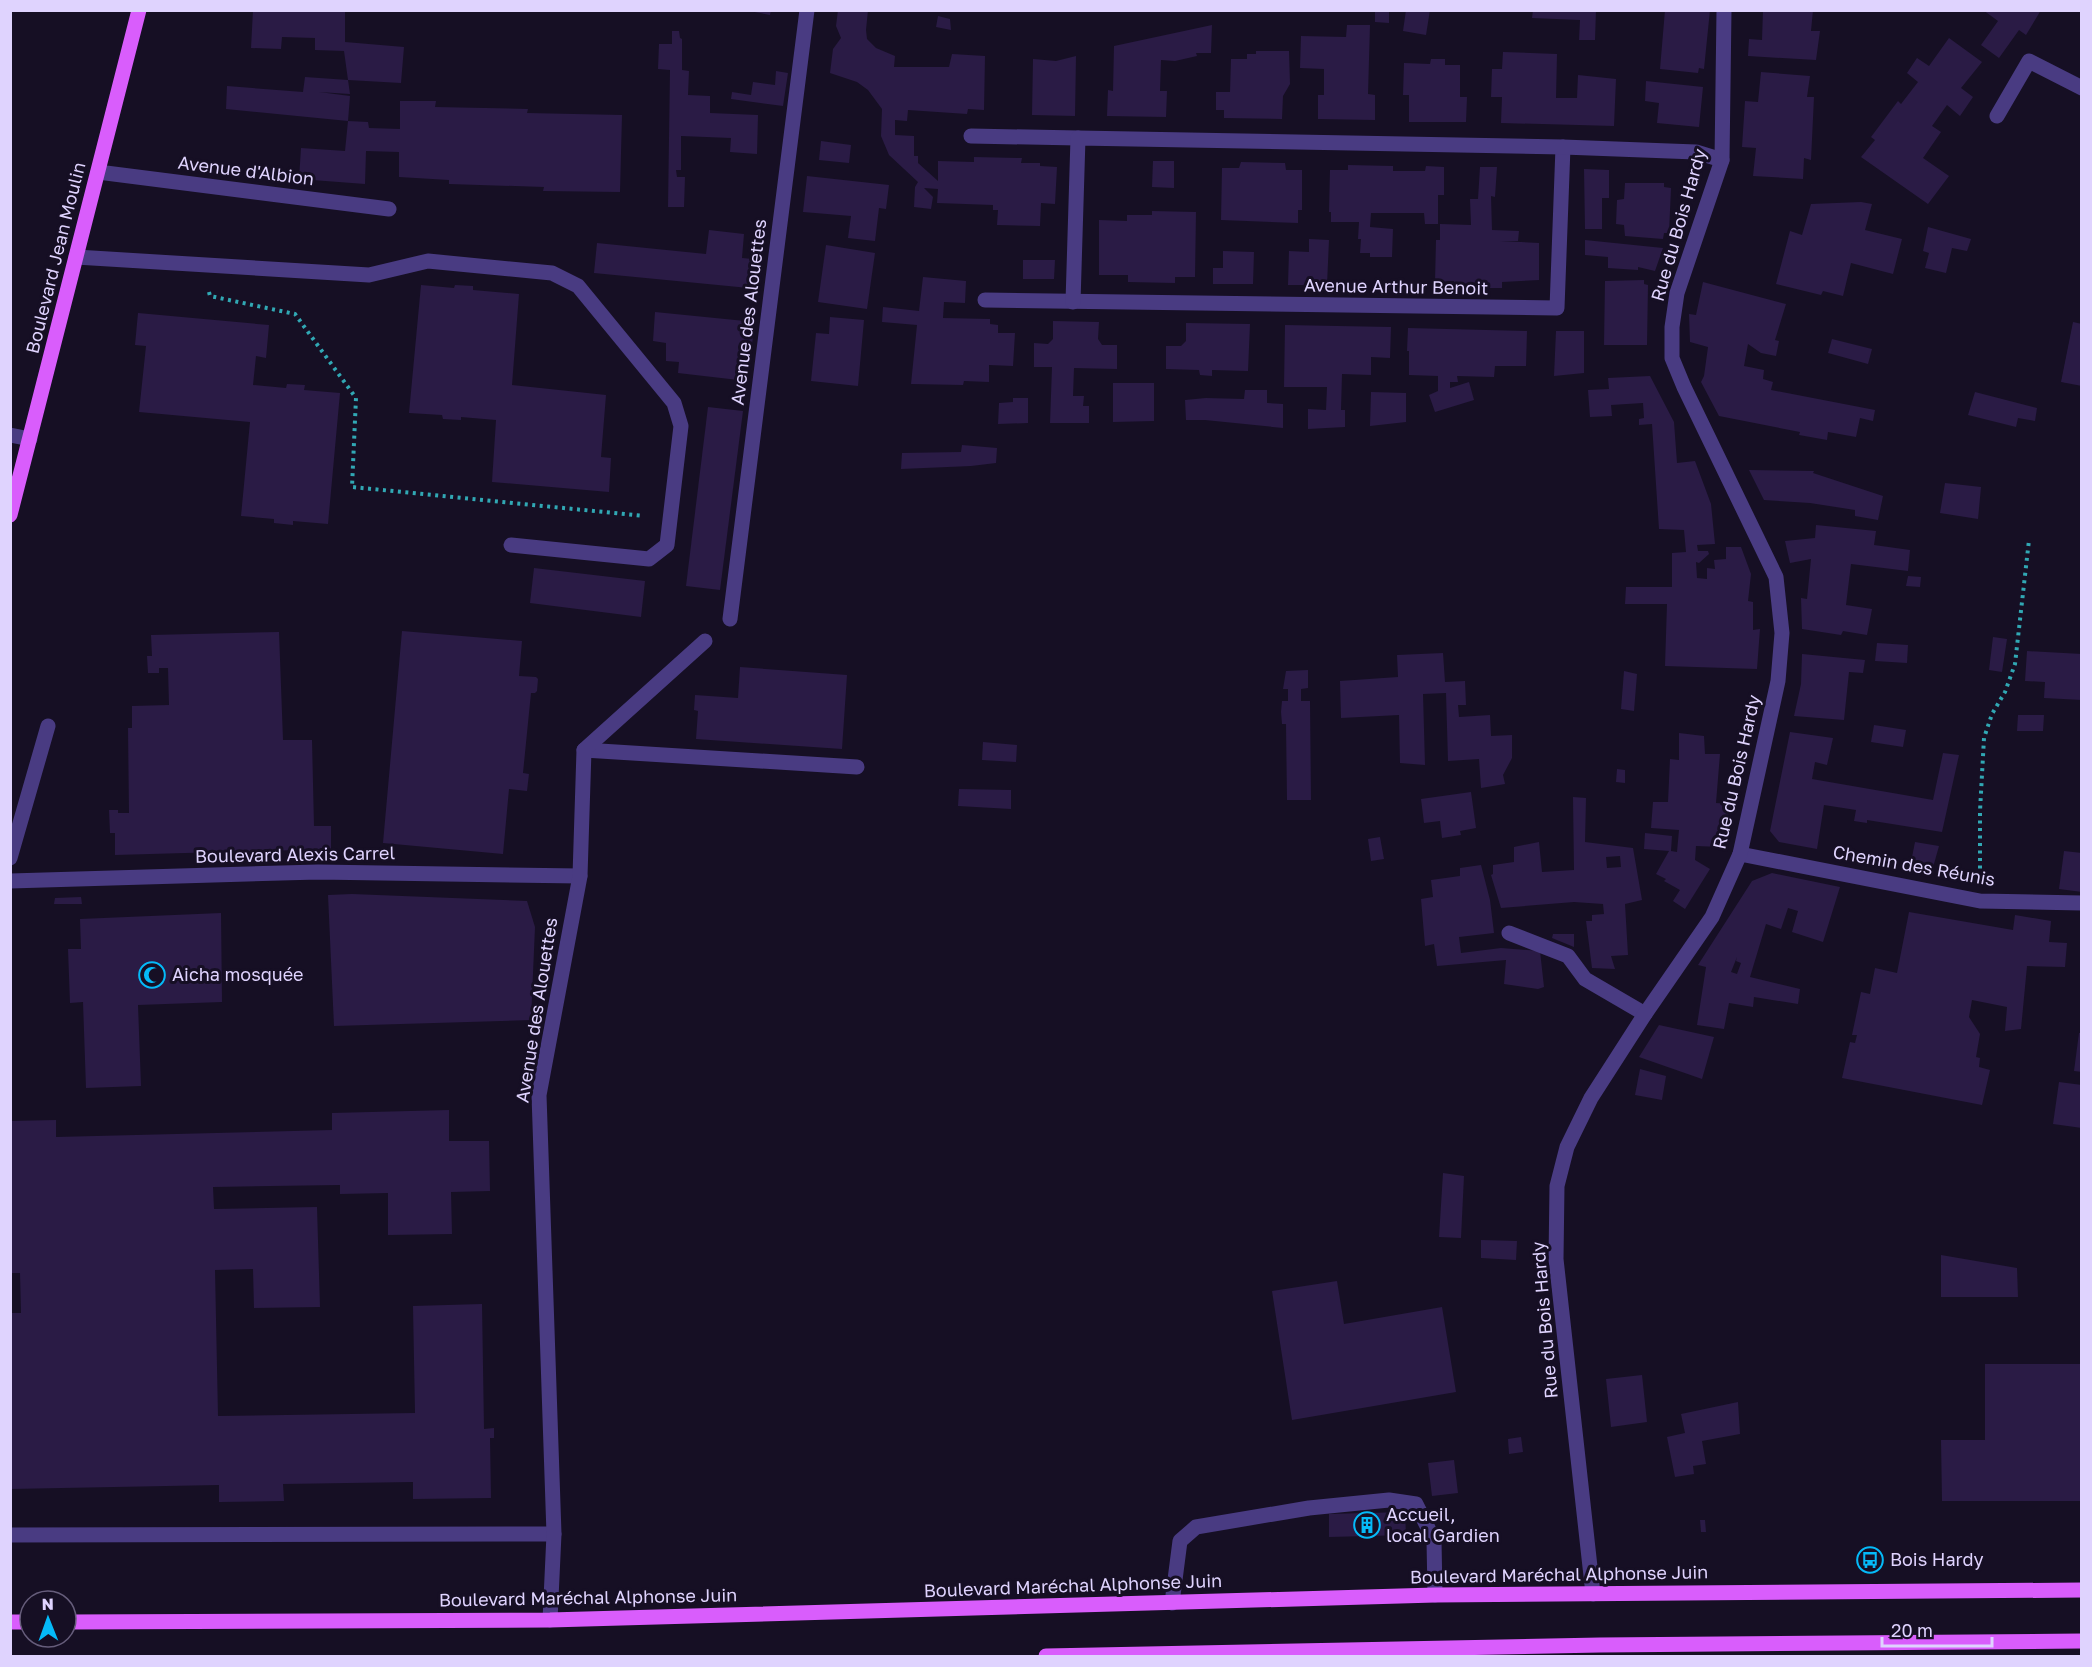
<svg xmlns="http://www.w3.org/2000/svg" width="2092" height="1667" viewBox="0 0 2092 1667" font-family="'Golos Text',sans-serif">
	<rect width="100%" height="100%" fill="#160f24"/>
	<g fill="#2a1b45" fill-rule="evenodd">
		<path d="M253 10H345V42L404 47 401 83 348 80 350 94 319 92 350 96 348 121 226 109 227 86 303 92 305 77 348 80 344 51 315 50V38L282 37 281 49 251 48Z"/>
		<path d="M744 10H771L770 15Z"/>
		<path d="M838 10H868L866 30 867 39 876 48 895 56 894 67H949L952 54 985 56 984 110 968 109 967 114 908 110 907 121 895 120V135L914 136V156H918V163L938 181V161L974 162V157L1022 158 1021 163H1040V166L1057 167 1055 204 1041 203 1040 226 997 225 998 210H993V205L937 203 938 189 924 188 933 197 931 209 914 207 915 187 918 182 889 155 881 136 882 109 868 90 857 82 830 73 833 49 841 38 836 26Z"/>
		<path d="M1375 10H1389V23L1375 22Z"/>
		<path d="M1406 10H1430L1426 35 1403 31Z"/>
		<path d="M1533 10H1596L1595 40H1579L1580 20 1532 18Z"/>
		<path d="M1665 10H1710L1704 69 1699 68 1698 73 1660 69Z"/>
		<path d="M1763 10H1813L1811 31H1820L1816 60 1748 56 1749 39 1762 40Z"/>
		<path d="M1983 10H2041L2026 35 2019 30 1999 58 1981 45 1998 21Z"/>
		<path d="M938 16 950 19 951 30 936 27Z"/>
		<path d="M1212 25 1211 53H1196L1197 56 1175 61 1161 60 1160 91H1167L1166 117 1107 116 1108 90 1113 91 1114 46Z"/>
		<path d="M1347 25H1370L1368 94 1375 95V120L1318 119V95H1324V69L1300 68 1301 36 1346 37Z"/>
		<path d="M672 31H679L680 38 682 39V70L689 71 688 95 710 96V113L758 115 757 154 730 152 731 138 681 136V170H676L677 177H685L684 207H668L670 70 658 69 659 44H672Z"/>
		<path d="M1949 38 1982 62 1961 88 1973 97 1960 116 1947 105 1932 126 1941 132 1923 158 1949 176 1928 204 1861 157 1875 140 1871 137 1898 101 1901 104 1918 82 1907 73 1917 58 1929 66Z"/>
		<path d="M1256 51H1289L1290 84 1283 96 1282 119 1224 118V110H1216V92H1230L1231 59H1247V54H1256Z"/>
		<path d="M1503 52 1557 54 1556 98H1577L1578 75 1616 79 1614 126 1501 123 1502 97H1491L1492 69H1502Z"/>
		<path d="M1076 56 1075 116 1032 115 1033 59 1056 61Z"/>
		<path d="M1431 59H1445V65H1460V97H1467L1466 122H1409V95H1403L1404 63 1430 64Z"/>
		<path d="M776 71 788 73 783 106 731 99 732 92 751 95 753 82 775 85Z"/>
		<path d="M1761 72 1810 76 1807 97H1814L1811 160 1804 158 1803 179 1753 176 1756 148 1742 147 1745 101 1758 102Z"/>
		<path d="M1646 81 1703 87 1699 127 1657 123 1659 103 1645 101Z"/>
		<path d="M400 101H436L435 107 528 109 527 113 622 115 620 192 543 191 544 187 449 184V180L399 177V152L366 151 365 184 299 179 301 148 345 151 348 121 368 122 369 128 400 129Z"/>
		<path d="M821 141 851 145 849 163 819 160Z"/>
		<path d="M1153 161H1174V188L1152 187Z"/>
		<path d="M1241 162 1285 163 1286 170H1302V210H1298V223L1221 220 1222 168H1239Z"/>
		<path d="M1348 165 1393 166V171H1425L1426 166 1444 167V195H1438V224H1425L1424 213H1371L1370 227 1393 229 1392 257H1370V253H1360L1361 239H1358L1359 222H1331V212H1329L1330 170H1348Z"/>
		<path d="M1480 167H1497L1495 197 1491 196 1492 230 1519 231 1518 241H1500L1539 243V280L1502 282V288H1454V281L1435 282 1436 240H1440V224L1471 225 1470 199H1478Z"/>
		<path d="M1584 169 1609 170V198H1602V229H1585Z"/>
		<path d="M807 176 889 185 886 209 879 208 875 241 848 238 851 216 803 212Z"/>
		<path d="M1625 183H1664V187L1671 188 1669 233H1664L1663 239 1625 236 1624 225 1616 224 1617 200 1624 199Z"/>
		<path d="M1861 202 1872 204 1865 230 1902 239 1893 274 1851 263 1843 296 1823 291 1821 295 1776 284 1790 231 1802 235 1811 204Z"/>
		<path d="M1152 211 1196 212 1195 277H1175V283L1128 282V275H1099V220L1127 221V215H1152Z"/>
		<path d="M1928 227 1971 239 1967 251 1952 248 1946 273 1925 268 1929 253 1923 251Z"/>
		<path d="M709 230 744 234 742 258 763 260 759 289 594 273 597 243 706 254Z"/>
		<path d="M1309 239 1329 240 1327 285H1288L1289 251 1309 252Z"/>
		<path d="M1585 240 1663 248 1655 271 1638 267V270L1608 268V257L1585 255Z"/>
		<path d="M826 245 875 253 867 309 818 302Z"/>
		<path d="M1223 251 1254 252 1253 284H1213V268H1223Z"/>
		<path d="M1023 260H1055L1054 279H1023Z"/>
		<path d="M923 277 966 281 965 303 944 302 943 318 990 319V324L998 325V333H1015L1013 366 989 365V382L964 381 963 385 911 384 917 325 882 322 883 307 919 311Z"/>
		<path d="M1644 280V284L1648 285 1647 345H1604L1605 281Z"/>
		<path d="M1703 282 1786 304 1775 340 1779 341 1776 356 1761 353 1748 344 1744 366 1764 370 1763 379 1773 382 1771 390 1875 410 1873 421 1860 418 1856 437 1828 432 1827 440 1799 435 1800 432 1719 416 1701 382 1704 376 1708 347 1690 342 1689 314 1696 315Z"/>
		<path d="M421 285 454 288 455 285 473 286V290L519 294 512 385 606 395 601 457 611 458 609 492 492 482 496 420 461 417V420L443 419 442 415 409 413Z"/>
		<path d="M655 312 755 322 747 381 678 373 679 362 666 361V343L653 341Z"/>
		<path d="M138 313 269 325 266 358 256 356 253 385 286 388 287 384 305 385 304 390 340 393 328 524 293 521V525L274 523V519L241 516 250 422 139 412 146 346 135 345Z"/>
		<path d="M830 317 864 320 858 386 811 381 816 333 829 334Z"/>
		<path d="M1053 321 1099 322 1098 339 1102 345H1117V369L1074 368 1073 396H1084L1083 406H1089V423H1050L1052 367H1034V343L1048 344 1053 339Z"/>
		<path d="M2073 322 2082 324V386L2061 382Z"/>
		<path d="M1186 323 1250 324 1248 371 1212 370V376L1200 375 1199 370 1166 369V346H1181L1186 341Z"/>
		<path d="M1285 325 1391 327 1390 358 1371 357V375L1342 374 1341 410H1345V427L1308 429V409L1326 410 1327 387H1284Z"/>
		<path d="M1408 328 1527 331 1526 366H1495L1494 377 1457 376 1458 382H1450V388L1469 382 1474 400 1435 412 1429 395 1438 391V376L1409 375V351H1407Z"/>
		<path d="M1556 331H1584V373L1554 376Z"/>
		<path d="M1832 339 1872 349 1868 364 1828 353Z"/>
		<path d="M1650 376 1674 422 1677 463 1695 461 1711 504 1715 544 1697 545 1698 551H1708L1709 554 1699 563 1696 562 1697 578 1707 579V568L1715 569 1714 560 1726 559V547H1741L1751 574 1748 601 1753 602V630L1760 629 1757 669 1665 666 1667 604H1625L1626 587H1672V553L1686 552 1684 530 1659 529 1652 424 1639 425V419L1644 418 1643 403 1611 405 1612 416 1590 417 1588 390 1609 389 1608 378Z"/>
		<path d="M1113 383H1154V421L1113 422Z"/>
		<path d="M1245 390H1267V403L1283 404V428L1205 420H1186L1185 400 1206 398 1244 399Z"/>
		<path d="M1371 392 1406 393V422L1370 426Z"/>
		<path d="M1975 392 2037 408 2035 421 2018 418 2016 427 1968 415Z"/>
		<path d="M1013 398H1028V423L998 424 999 403 1013 402Z"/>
		<path d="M708 407 743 411 720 590 686 586Z"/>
		<path d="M962 445 997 448 996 463 971 466 901 469 902 453 961 452Z"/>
		<path d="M1749 470 1814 471 1813 473 1883 496 1878 520 1855 516V510L1810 503 1764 500Z"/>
		<path d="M1945 483 1981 487 1978 519 1940 513Z"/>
		<path d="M1816 525 1876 531 1874 545 1910 550 1908 571 1851 564 1846 605 1872 609 1867 635 1843 631 1841 635 1802 629 1801 598 1807 599 1811 559 1790 563 1785 541 1815 538Z"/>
		<path d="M534 568 645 581 641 617 530 603Z"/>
		<path d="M1908 576 1921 577 1920 587 1906 586Z"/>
		<path d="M402 631 522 641 519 676 536 677 538 679 537 691 535 693H531L523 773 529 774 527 791 509 789 503 854 383 843Z"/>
		<path d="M279 632 283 740H312L314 826H331V849L115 855V833H110L109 810H118V813H129L128 728H132V706L169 705 168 668H159V673H148L147 656H152L151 635Z"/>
		<path d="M1993 637 2007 639 2002 672 1989 670Z"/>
		<path d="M1877 643 1908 645 1907 663 1875 661Z"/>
		<path d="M2027 651 2082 654V700L2044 698 2045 682 2025 681Z"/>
		<path d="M1443 653 1445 682 1465 681 1466 705H1458L1459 717 1490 715 1491 736 1512 735V758L1503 775 1505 784 1481 788 1479 759 1448 761 1446 693 1423 694 1425 765 1400 763 1399 715 1341 718 1340 681 1398 677 1397 655Z"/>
		<path d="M1802 654 1865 660 1863 673 1849 672 1844 720 1794 716 1801 684Z"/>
		<path d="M740 667 847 675 842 749 696 739 698 711 694 710 695 695 738 698Z"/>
		<path d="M1308 670V688L1301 689V701H1310L1311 800H1287L1286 724H1282L1281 712 1282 701H1288V689H1283L1286 671Z"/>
		<path d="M1624 671 1637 674 1634 711 1621 709Z"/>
		<path d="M2018 715H2044L2043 731H2017Z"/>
		<path d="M1874 725 1906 730 1903 747 1871 742Z"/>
		<path d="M1790 732 1833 738 1827 765 1815 762 1812 779 1933 800 1943 753 1959 755 1942 832 1867 820V823L1854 821 1856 810 1824 805 1817 849 1779 842 1770 831Z"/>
		<path d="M1679 733 1704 736 1705 754H1720L1716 803 1731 804 1721 847 1696 846 1695 860 1710 869 1685 909 1673 901 1680 890 1664 881 1666 879 1656 874 1669 851 1644 849 1645 833 1672 836 1671 851 1677 852 1679 830 1651 828 1653 802H1668L1670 759 1679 760Z"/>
		<path d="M983 742 1017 745 1016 762 982 760Z"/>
		<path d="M1617 769 1625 770V783L1616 782Z"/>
		<path d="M959 789 1011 790V809L958 806Z"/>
		<path d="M1471 792 1476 828 1460 831 1461 835 1442 838 1440 821 1424 823 1421 799Z"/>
		<path d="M1573 797 1586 798 1585 842 1633 848 1642 900 1625 904 1628 955 1611 956 1615 969 1592 968 1586 921H1592V915L1604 914 1603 904 1574 902 1501 908 1491 875 1493 874V865L1514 862V847L1539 842 1542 872 1574 870ZM1620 856 1621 867 1607 868 1606 857Z"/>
		<path d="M1380 837 1384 859 1371 861 1368 839Z"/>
		<path d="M1915 842 1939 846 1932 871 1910 867Z"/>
		<path d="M2064 851 2082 853V892L2059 889Z"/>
		<path d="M1481 865 1490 900 1494 933 1459 937 1461 953 1501 948 1540 951 1544 987 1538 989 1504 984 1506 960 1437 966 1434 944 1425 946 1421 899 1433 897 1431 880 1460 876V868Z"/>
		<path d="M1772 873 1840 887 1823 942 1792 932 1798 911 1788 908 1781 929 1766 924 1750 977 1800 989 1798 1004 1754 997 1753 1007 1729 1003 1724 1029 1697 1025 1706 967 1698 965 1752 881ZM1737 957 1736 961 1741 963 1737 974 1731 972Z"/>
		<path d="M352 894 527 901 535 927 531 1020 334 1026 328 895Z"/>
		<path d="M81 897 82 904H54L55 898Z"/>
		<path d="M1909 912 2013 930 2015 915 2051 921 2049 942 2067 943 2065 967 2027 966 2021 1029 2005 1031 2007 1007 1972 1000 1969 1017 1980 1034 1976 1057 1980 1058 1979 1067 1990 1070 1982 1105 1842 1078 1850 1042 1855 1043 1857 1035H1852L1861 992 1870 994 1875 968 1897 973Z"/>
		<path d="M221 913 222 1002 138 1005 141 1086 86 1088 83 1002 70 1003 68 949H81L80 919Z"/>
		<path d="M1553 934H1574V947L1552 938Z"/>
		<path d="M1659 1025 1714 1037 1702 1079 1639 1057Z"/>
		<path d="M2079 1033H2082V1072L2074 1071Z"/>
		<path d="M1640 1069 1666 1076 1662 1100 1635 1095Z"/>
		<path d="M2059 1082 2082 1085V1128L2053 1124Z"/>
		<path d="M449 1110V1141H489L490 1191 451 1192 452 1234 388 1235V1193L340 1194V1185L213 1187 214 1209 317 1207 320 1307 254 1308 253 1269 215 1270 218 1416 415 1413 413 1306 482 1304 484 1429 494 1428V1438H490L491 1498 413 1499V1482L283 1484 284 1501 219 1502V1485L10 1489V1313H21L20 1273H10V1121L56 1120V1137L332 1130V1113Z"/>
		<path d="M1443 1173 1464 1176 1461 1238 1439 1237Z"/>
		<path d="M1481 1240 1517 1241 1516 1260 1481 1258Z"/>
		<path d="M1941 1255 2017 1268 2018 1297H1941Z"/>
		<path d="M1337 1281 1344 1324 1442 1307 1456 1392 1292 1420 1272 1291Z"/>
		<path d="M1985 1364H2082V1501H1942L1941 1440H1985Z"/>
		<path d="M1642 1375 1647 1422 1611 1427 1606 1379Z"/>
		<path d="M1738 1402 1740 1434 1702 1441 1706 1464 1693 1466 1694 1474 1675 1477 1667 1437 1685 1433 1681 1414Z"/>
		<path d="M1521 1437 1523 1452 1509 1454 1508 1439Z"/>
		<path d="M1454 1460 1458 1493 1432 1496 1428 1463Z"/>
		<path d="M1405 1512 1406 1535 1329 1537V1514Z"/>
		<path d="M1700 1520H1705L1706 1532H1701Z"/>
	</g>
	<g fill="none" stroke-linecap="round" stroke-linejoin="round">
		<g stroke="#31a8b4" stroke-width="4" stroke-dasharray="3 4.5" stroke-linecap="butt">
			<path d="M209 292 210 296 295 314 356 398 352 487 644 516"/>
			<path d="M1980 876V811L1984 738 1992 714 2005 692 2015 664 2029 540"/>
		</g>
		<g stroke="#493b82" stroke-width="15">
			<path d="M1997 116 2029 61 2082 88"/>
			<path d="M584 750 857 767"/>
			<path d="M10 858 48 726"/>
			<path d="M1509 933 1568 956 1585 979 1645 1014"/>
			<path d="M10 1535 554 1534"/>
			<path d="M1172 1603 1180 1541 1196 1527 1309 1508 1389 1500 1416 1504 1434 1540 1435 1595"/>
		</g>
		<g stroke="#493b82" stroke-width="15">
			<path d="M971 136 1078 138"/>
			<path d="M98 172 389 209"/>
			<path d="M76 257 369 275 428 261 552 273 578 286 674 403 681 426 667 545 649 559 511 545"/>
			<path d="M985 300 1557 308 1563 147"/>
			<path d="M1073 302 1078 138 1563 147 1696 152 1722 160"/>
			<path d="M10 435 30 439"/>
			<path d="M730 619 807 10"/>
			<path d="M1740 854 1980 901 2082 903"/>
			<path d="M10 881 318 872 580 876"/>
			<path d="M1593 1594 1556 1259 1557 1186 1567 1147 1591 1098 1645 1014 1712 917 1740 854 1778 681 1782 633 1776 577 1684 387 1672 358V327L1677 293 1722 160 1724 10"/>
			<path d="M550 1620 554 1534 539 1095 580 876 584 750 705 641"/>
		</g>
		<g stroke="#d95dfc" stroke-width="15">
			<path d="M10 515 139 10"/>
			<path d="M10 1622H30"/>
			<path d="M66 1622 550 1620 1435 1595 2082 1590"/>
			<path d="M1046 1656 1600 1645 2082 1641"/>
		</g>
	</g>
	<defs>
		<g id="mosque-ring" transform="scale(1.35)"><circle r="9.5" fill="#160f24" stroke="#05baf8" stroke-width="1.5"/><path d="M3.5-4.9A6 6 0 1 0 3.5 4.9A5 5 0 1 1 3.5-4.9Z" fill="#05baf8"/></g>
		<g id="building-ring" transform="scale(1.35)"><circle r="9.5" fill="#160f24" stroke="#05baf8" stroke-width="1.5"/><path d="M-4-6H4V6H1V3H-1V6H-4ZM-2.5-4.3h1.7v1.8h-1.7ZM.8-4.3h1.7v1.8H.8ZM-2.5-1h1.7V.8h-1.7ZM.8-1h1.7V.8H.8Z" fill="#05baf8"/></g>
		<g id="bus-ring" transform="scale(1.35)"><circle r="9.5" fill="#160f24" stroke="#05baf8" stroke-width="1.5"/><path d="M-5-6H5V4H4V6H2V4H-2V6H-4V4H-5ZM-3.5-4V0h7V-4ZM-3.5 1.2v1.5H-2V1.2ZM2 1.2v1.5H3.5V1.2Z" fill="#05baf8"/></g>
	</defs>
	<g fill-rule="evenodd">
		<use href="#mosque-ring" x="152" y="975"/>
		<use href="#building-ring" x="1367" y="1525"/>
		<use href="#bus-ring" x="1870" y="1560"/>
	</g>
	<g text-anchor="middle" stroke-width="6" stroke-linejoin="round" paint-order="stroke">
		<g font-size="18" fill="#dfd3fe" stroke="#160f24">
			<text transform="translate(246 171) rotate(7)" y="6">Avenue d'Albion</text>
			<text transform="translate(1679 225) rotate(-74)" y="6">Rue du Bois Hardy</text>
			<text transform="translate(56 258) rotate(-76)" y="6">Boulevard Jean Moulin</text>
			<text transform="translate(1396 287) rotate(1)" y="6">Avenue Arthur Benoit</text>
			<text transform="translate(749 312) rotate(-83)" y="6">Avenue des Alouettes</text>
			<text transform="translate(1737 772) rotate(-77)" y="6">Rue du Bois Hardy</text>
			<text transform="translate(295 855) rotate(-1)" y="6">Boulevard Alexis Carrel</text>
			<text transform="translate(1914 866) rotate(10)" y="6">Chemin des Réunis</text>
			<text transform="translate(537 1010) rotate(-81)" y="6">Avenue des Alouettes</text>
			<text transform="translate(1545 1320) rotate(-95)" y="6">Rue du Bois Hardy</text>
			<text transform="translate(1559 1575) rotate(-1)" y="6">Boulevard Maréchal Alphonse Juin</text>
			<text transform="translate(1073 1586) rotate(-2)" y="6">Boulevard Maréchal Alphonse Juin</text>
			<text transform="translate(588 1598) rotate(-1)" y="6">Boulevard Maréchal Alphonse Juin</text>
		</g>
		<g font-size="18" fill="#dfd3fe" stroke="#160f24" text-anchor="start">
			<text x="172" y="981">Aicha mosquée</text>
			<text x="1386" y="1521">Accueil,<tspan x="1386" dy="21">local Gardien</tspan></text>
			<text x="1890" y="1566">Bois Hardy</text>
		</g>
	</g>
	<rect width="2092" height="1667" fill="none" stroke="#dfd3fe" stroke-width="24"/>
	<g transform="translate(48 1619) rotate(359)"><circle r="28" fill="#160f24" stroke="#665d7b" stroke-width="1.5"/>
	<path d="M0-4.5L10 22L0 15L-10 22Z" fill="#05baf8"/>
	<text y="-9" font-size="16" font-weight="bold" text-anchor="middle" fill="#dfd3fe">N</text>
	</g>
	<path d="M1882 1637v9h110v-9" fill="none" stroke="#dfd3fe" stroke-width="3"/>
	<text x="1891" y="1637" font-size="18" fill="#dfd3fe" stroke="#160f24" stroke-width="4.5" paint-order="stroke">20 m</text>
</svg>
